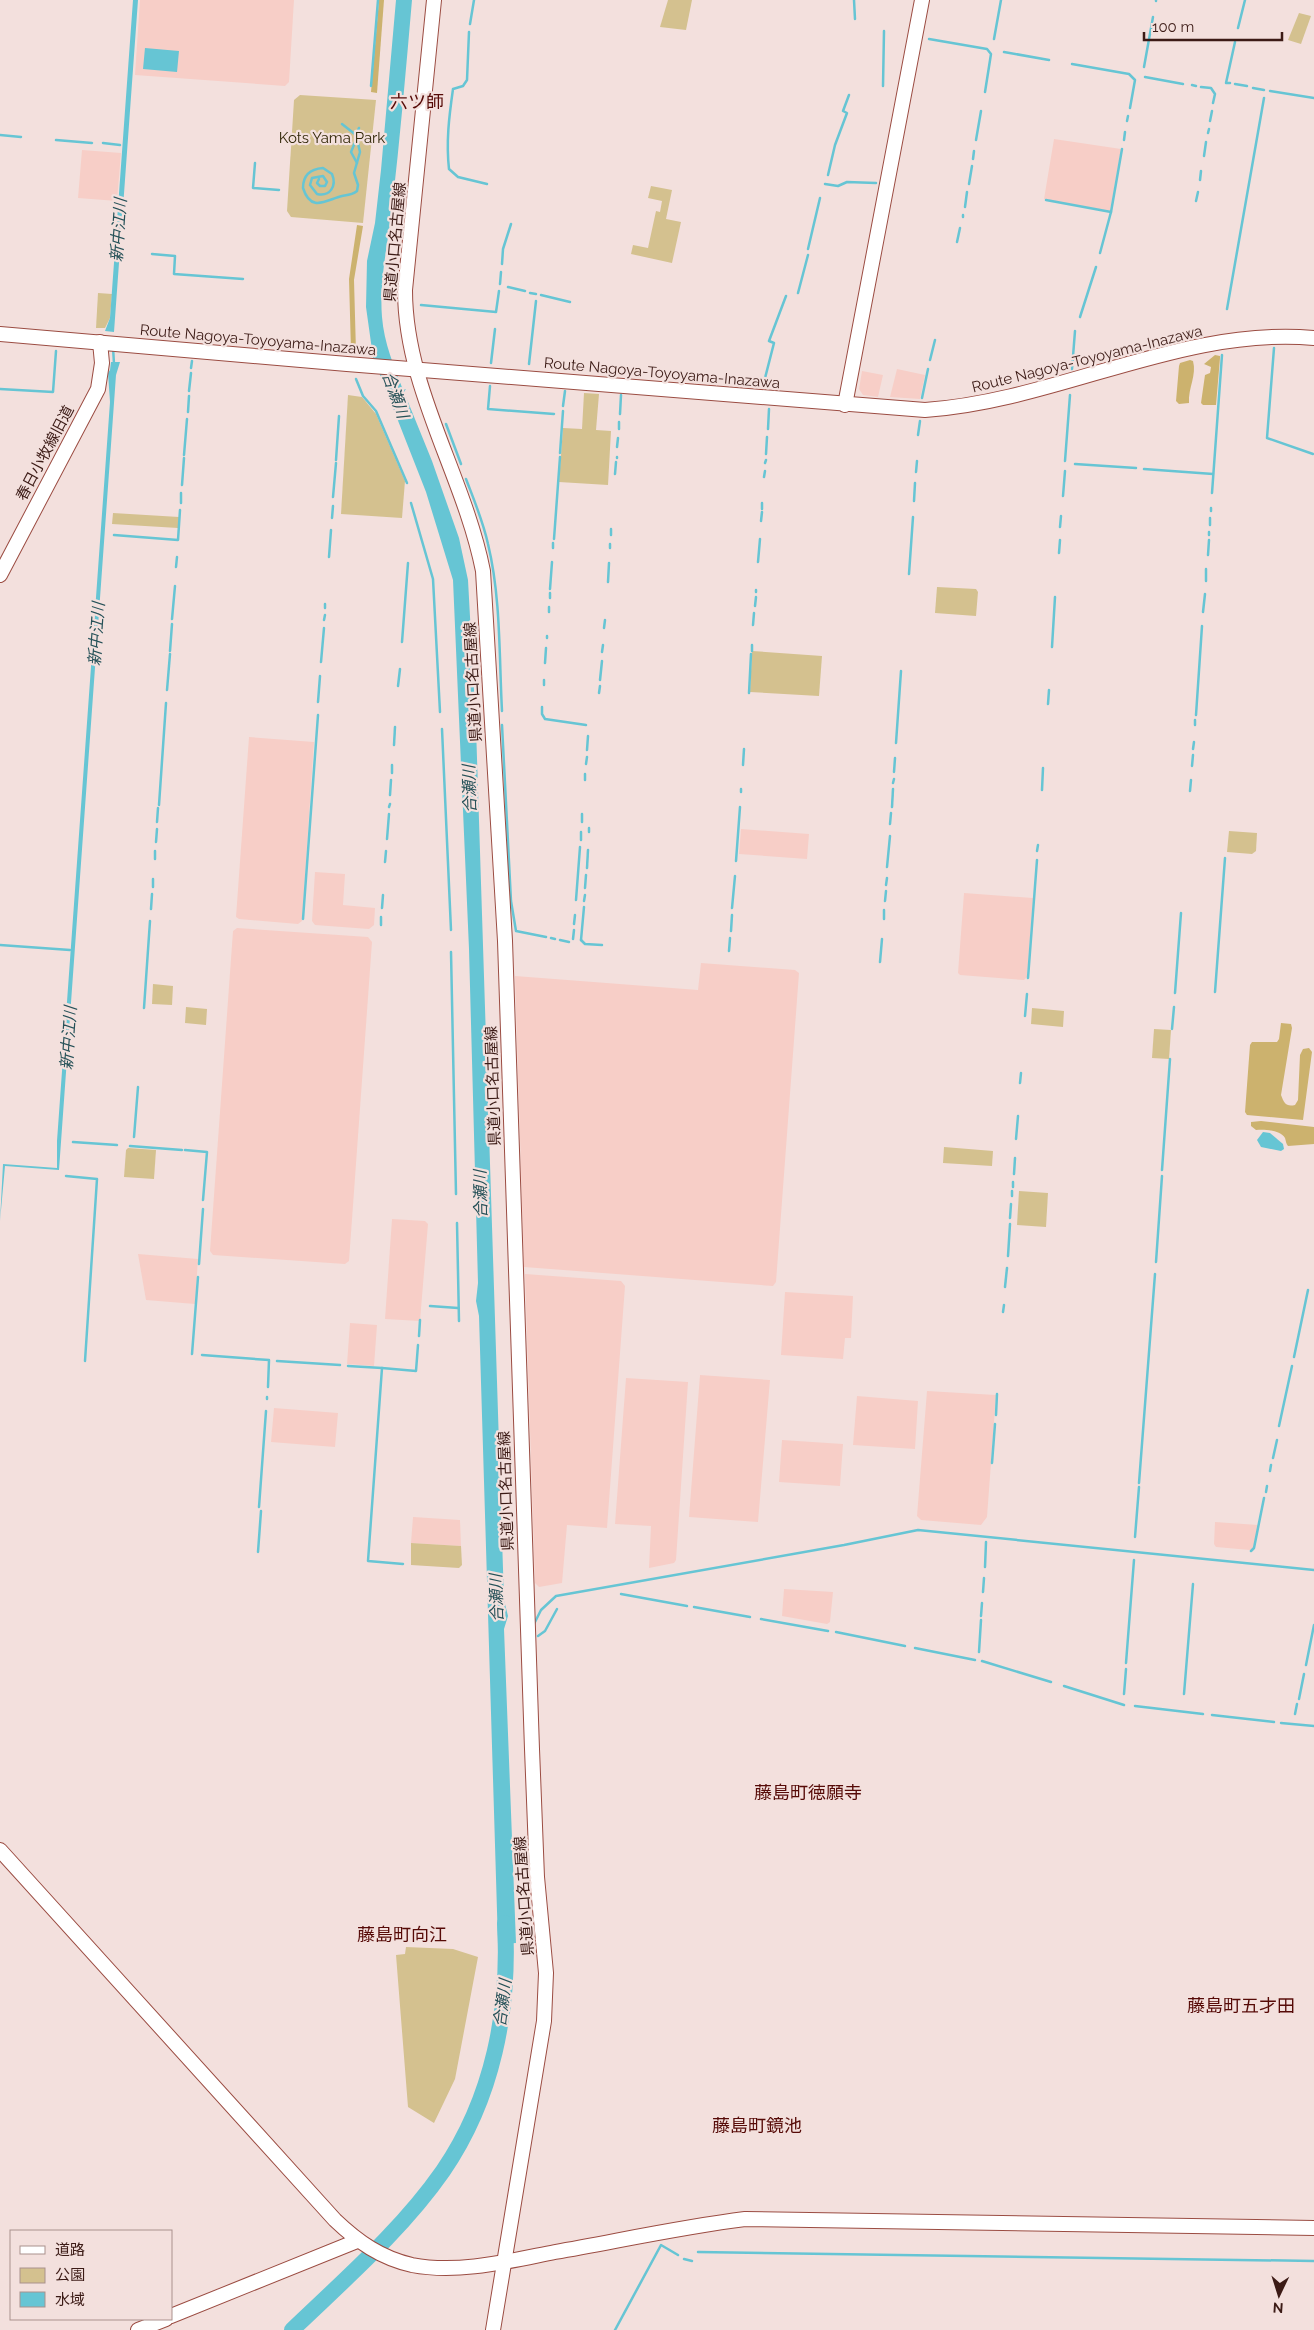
<svg xmlns="http://www.w3.org/2000/svg" width="1314" height="2330" viewBox="0 0 1314 2330" font-family="Raleway,'Noto Sans JP',sans-serif">
	<rect width="100%" height="100%" fill="#f3e0dd"/>
	<g fill="#f7cec7">
		<path d="M140 0H294L289 82 285 86 135 75Z"/>
		<path d="M1054 139 1121 149 1110 211 1044 199Z"/>
		<path d="M82 150 121 153 117 201 78 198Z"/>
		<path d="M897 369 925 375 920 399 890 397Z"/>
		<path d="M862 371 883 375 878 397 863 395 859 389Z"/>
		<path d="M249 737 314 742 302 921 298 924 239 919 236 917Z"/>
		<path d="M741 829 809 834 807 859 739 854Z"/>
		<path d="M315 872 345 874 343 905 375 908 374 925 369 929 315 925 312 921Z"/>
		<path d="M964 893 1033 898 1027 977 1024 980 960 975 958 973Z"/>
		<path d="M237 928 368 937 372 942 349 1261 345 1264 213 1255 210 1251 233 931Z"/>
		<path d="M701 963 795 970 799 973 776 1282 773 1286 524 1267 515 976 698 990Z"/>
		<path d="M392 1219 425 1221 428 1224 420 1321 385 1319Z"/>
		<path d="M138 1254 198 1259 195 1304 146 1300Z"/>
		<path d="M525 1274 621 1281 625 1286 607 1528 567 1525 562 1583 539 1587 535 1583Z"/>
		<path d="M785 1292 853 1296 851 1338H845L843 1359 781 1355Z"/>
		<path d="M350 1323 377 1325 374 1366 347 1364Z"/>
		<path d="M700 1375 770 1380 758 1522 689 1517Z"/>
		<path d="M626 1378 688 1382 676 1560 674 1563 649 1568 651 1526 615 1524Z"/>
		<path d="M927 1391 996 1395 987 1517 981 1525 921 1520 917 1516Z"/>
		<path d="M857 1396 918 1401 915 1449 853 1445Z"/>
		<path d="M274 1408 338 1413 335 1447 271 1442Z"/>
		<path d="M782 1440 843 1444 840 1486 779 1482Z"/>
		<path d="M413 1517 460 1520 461 1546 411 1543Z"/>
		<path d="M1215 1522 1258 1525 1253 1548 1250 1550 1216 1547 1214 1544Z"/>
		<path d="M784 1589 833 1592 830 1622 827 1624 782 1616Z"/>
	</g>
	<g fill="#d4c18f">
		<path d="M668 0H692L686 30 660 27Z"/>
		<path d="M1299 13 1311 16 1301 44 1288 40Z"/>
		<path d="M300 95 376 100 363 223 291 217 287 211 294 100Z"/>
		<path d="M651 186 672 190 666 219 681 222 672 263 631 254 633 245 648 248 656 211 660 212 662 201 648 198Z"/>
		<path d="M98 293 112 294 110 318 105 328H96Z"/>
		<path d="M584 393 599 394 596 430 611 431 608 485 559 482 563 428 582 429Z"/>
		<path d="M348 395 362 397 376 414 405 481 402 518 341 514Z"/>
		<path d="M113 513 179 517 178 528 112 524Z"/>
		<path d="M937 587 976 589 978 592 976 616 935 613Z"/>
		<path d="M752 651 822 656 819 696 750 692Z"/>
		<path d="M1229 831 1257 833 1256 851 1252 854 1227 852Z"/>
		<path d="M153 984 173 986 172 1005 152 1004Z"/>
		<path d="M186 1007 207 1009 206 1025 185 1023Z"/>
		<path d="M1032 1008 1064 1011 1063 1027 1031 1024Z"/>
		<path d="M1154 1029 1171 1030 1169 1059 1152 1058Z"/>
		<path d="M944 1147 993 1151 992 1166 943 1163Z"/>
		<path d="M128 1148 156 1150 154 1179 124 1177 126 1150Z"/>
		<path d="M1019 1191 1048 1193 1046 1227 1017 1225Z"/>
		<path d="M411 1543 461 1546 462 1565 459 1568 411 1565Z"/>
		<path d="M406 1947 453 1949 478 1957 455 2079 434 2123 408 2107 396 1955 405 1954Z"/>
	</g>
	<g fill="#ccb26e">
		<path d="M379 0H384L377 93 371 92Z"/>
		<path d="M357 225 363 226 354 280 356 352 351 351 349 279Z"/>
		<path d="M1215 355 1220 356V358L1216 405H1203L1201 403 1205 375 1210 373 1211 367 1204 364Z"/>
		<path d="M1190 360 1193 361C1197 375 1188 388 1189 403L1179 404 1176 401 1179 366 1180 363Z"/>
		<path d="M1281 1023 1291 1024 1292 1028 1281 1095C1284 1103 1286 1107 1295 1105L1298 1100 1300 1055 1303 1049 1309 1048 1312 1052 1303 1120 1247 1115 1245 1112 1250 1045 1252 1042H1277L1279 1039Z"/>
		<path d="M1261 1121 1314 1127V1144L1288 1146C1286 1144 1286 1141 1285 1138 1280 1130 1264 1129 1256 1130L1251 1126V1122Z"/>
	</g>
	<g fill="#66c5d4">
		<path d="M133 0H138L114 332 105 331 110 318Z"/>
		<path d="M396 0H412C406 69 400 139 392 208 388 244 379 280 382 317 384 343 394 366 403 390L406 389 404 392 432 461 459 538 468 580 476 727 504 1600 508 1616 504 1629 516 1943 498 1944 479 1316 476 1301 478 1283 469 949 453 580 426 492 373 357 366 307 367 261 375 223 381 170Z"/>
		<path d="M145 48 179 51 177 72 143 69Z"/>
		<path d="M111 362H120L116 375 59 1170 5 1166 0 1221 3 1164 57 1168V1141L110 402 108 373 110 370Z"/>
		<path d="M1263 1132 1270 1133 1283 1144 1284 1149 1281 1151 1261 1147 1257 1140Z"/>
	</g>
	<g fill="none" stroke-linecap="round" stroke-linejoin="round">
		<g stroke="#66c5d4" stroke-width="2.5">
			<path d="M854 0 855 19"/>
			<path d="M1156 1V0"/>
			<path d="M470 24 474 0"/>
			<path d="M1238 28 1245 0"/>
			<path d="M469 32 467 80 463 86 453 89C449 117 446 142 449 169L458 177 487 184"/>
			<path d="M929 39 987 49 991 54 985 92"/>
			<path d="M994 39 1001 0"/>
			<path d="M1004 52 1049 60"/>
			<path d="M1072 64 1129 74 1135 80 1130 108"/>
			<path d="M1144 67 1153 17"/>
			<path d="M1145 77 1183 84"/>
			<path d="M1230 83H1226L1235 42"/>
			<path d="M1235 84 1247 86"/>
			<path d="M1192 85 1196 86"/>
			<path d="M371 86 378 0"/>
			<path d="M883 86 884 31"/>
			<path d="M1201 87 1211 88 1215 94 1213 103"/>
			<path d="M1253 88 1264 90"/>
			<path d="M1270 91 1314 98"/>
			<path d="M1127 121 1128 116"/>
			<path d="M1210 121 1212 111"/>
			<path d="M1208 133 1209 129"/>
			<path d="M0 135 21 137"/>
			<path d="M356 135 359 128"/>
			<path d="M56 140 92 143"/>
			<path d="M356 140 351 152 357 163"/>
			<path d="M976 140 981 111"/>
			<path d="M1124 140 1125 132"/>
			<path d="M103 143 120 145"/>
			<path d="M1204 156 1206 142"/>
			<path d="M973 159 974 151"/>
			<path d="M255 163 253 188 279 190"/>
			<path d="M828 175 835 145 847 113 843 111 849 95"/>
			<path d="M319 179 317 183 320 186H325L327 182 323 176 312 178 310 185 317 194C330 197 337 186 332 174L323 168C310 169 303 176 303 188 311 213 326 200 342 196 348 195 352 195 357 191L358 185 354 173 360 152 356 135 342 124"/>
			<path d="M1200 180 1201 171"/>
			<path d="M825 184 838 186 847 182 876 183"/>
			<path d="M969 184 972 166"/>
			<path d="M1046 200 1111 212"/>
			<path d="M1196 201 1198 192"/>
			<path d="M965 207 967 192"/>
			<path d="M963 217V215"/>
			<path d="M957 242 960 228"/>
			<path d="M808 249 820 198"/>
			<path d="M1100 253 1111 212 1122 149"/>
			<path d="M152 254 175 256 174 274 243 279"/>
			<path d="M502 264 503 249 511 224"/>
			<path d="M500 284 501 272"/>
			<path d="M508 287 525 291"/>
			<path d="M530 293 536 294"/>
			<path d="M798 293 808 255"/>
			<path d="M541 295 570 302"/>
			<path d="M421 305 496 312 499 291"/>
			<path d="M1227 309 1264 98"/>
			<path d="M1080 317 1096 267"/>
			<path d="M113 347 114 364"/>
			<path d="M1274 348 1267 438 1313 454"/>
			<path d="M930 360 935 340"/>
			<path d="M491 363 495 329"/>
			<path d="M529 364 536 301"/>
			<path d="M191 368 192 361"/>
			<path d="M1072 369 1075 331"/>
			<path d="M356 379 363 396 376 411 407 483"/>
			<path d="M490 386 488 409 554 414"/>
			<path d="M763 386 774 343 769 341 786 296"/>
			<path d="M0 389 53 392 56 351"/>
			<path d="M189 391 191 373"/>
			<path d="M922 398 928 369"/>
			<path d="M563 406 565 391"/>
			<path d="M188 412 189 396"/>
			<path d="M620 414 621 395"/>
			<path d="M446 424 461 464"/>
			<path d="M619 429V422"/>
			<path d="M768 429 769 409"/>
			<path d="M918 435 920 421"/>
			<path d="M617 447 618 438"/>
			<path d="M560 453 563 411"/>
			<path d="M766 454 767 437"/>
			<path d="M184 455 187 419"/>
			<path d="M617 458V457"/>
			<path d="M336 460 339 416"/>
			<path d="M1065 461 1070 395"/>
			<path d="M765 463 766 460"/>
			<path d="M1075 464 1136 468"/>
			<path d="M1144 469 1213 474"/>
			<path d="M916 472 917 461"/>
			<path d="M615 474 616 462"/>
			<path d="M764 477 765 471"/>
			<path d="M466 479C474 500 483 521 488 544 501 598 499 656 502 711"/>
			<path d="M182 485 184 458"/>
			<path d="M1212 493 1222 355"/>
			<path d="M1063 496 1065 471"/>
			<path d="M333 497 336 463"/>
			<path d="M914 501 915 483"/>
			<path d="M181 503V493"/>
			<path d="M411 503 433 579 440 712"/>
			<path d="M762 509V503"/>
			<path d="M1211 511V508"/>
			<path d="M332 518 333 506"/>
			<path d="M761 521 762 512"/>
			<path d="M1210 525V518"/>
			<path d="M1060 527 1061 516"/>
			<path d="M114 535 178 540 180 510"/>
			<path d="M611 535V529"/>
			<path d="M1209 535V532"/>
			<path d="M554 539 560 457"/>
			<path d="M553 548V543"/>
			<path d="M610 548V544"/>
			<path d="M1059 553 1060 540"/>
			<path d="M1208 555 1209 540"/>
			<path d="M329 557 331 530"/>
			<path d="M758 562 760 539"/>
			<path d="M176 567 177 557"/>
			<path d="M909 574 913 517"/>
			<path d="M1206 581V569"/>
			<path d="M608 582 609 563"/>
			<path d="M550 589 552 562"/>
			<path d="M756 592V590"/>
			<path d="M550 598V593"/>
			<path d="M755 606 756 597"/>
			<path d="M325 608V604"/>
			<path d="M549 612V607"/>
			<path d="M1203 612 1205 594"/>
			<path d="M172 619 175 586"/>
			<path d="M324 620 325 615"/>
			<path d="M753 625 754 613"/>
			<path d="M604 628 605 620"/>
			<path d="M547 638V636"/>
			<path d="M402 642 408 563"/>
			<path d="M1052 647 1055 597"/>
			<path d="M170 651 172 624"/>
			<path d="M752 651V645"/>
			<path d="M602 652 603 645"/>
			<path d="M321 662 324 628"/>
			<path d="M545 663 546 648"/>
			<path d="M600 680 602 661"/>
			<path d="M544 685V680"/>
			<path d="M398 686 400 669"/>
			<path d="M167 690 170 654"/>
			<path d="M599 693 600 686"/>
			<path d="M749 693 751 654"/>
			<path d="M318 702 320 676"/>
			<path d="M1048 704 1049 690"/>
			<path d="M542 707V714L545 719 586 725"/>
			<path d="M1196 715 1202 626"/>
			<path d="M502 725 511 901 516 931 546 937"/>
			<path d="M1195 725V720"/>
			<path d="M442 729 451 930"/>
			<path d="M896 743 901 671"/>
			<path d="M394 745 395 727"/>
			<path d="M1193 749 1194 742"/>
			<path d="M587 750 588 736"/>
			<path d="M586 764 587 757"/>
			<path d="M743 765 744 749"/>
			<path d="M1192 766 1193 755"/>
			<path d="M894 772 895 758"/>
			<path d="M392 773V765"/>
			<path d="M585 780V774"/>
			<path d="M893 783 894 779"/>
			<path d="M1042 790 1043 768"/>
			<path d="M1190 791 1191 780"/>
			<path d="M741 792V789"/>
			<path d="M390 795 391 780"/>
			<path d="M159 805 166 703"/>
			<path d="M389 807 390 804"/>
			<path d="M892 807 893 789"/>
			<path d="M157 822 158 808"/>
			<path d="M582 822V814"/>
			<path d="M890 824 891 813"/>
			<path d="M589 832V828"/>
			<path d="M387 839 389 814"/>
			<path d="M581 840V832"/>
			<path d="M156 842 157 829"/>
			<path d="M1037 851 1038 845"/>
			<path d="M155 859V851"/>
			<path d="M736 861 740 807"/>
			<path d="M385 862 386 851"/>
			<path d="M887 867 890 836"/>
			<path d="M587 868 588 850"/>
			<path d="M886 885 887 878"/>
			<path d="M153 887V879"/>
			<path d="M585 888 586 875"/>
			<path d="M576 900 580 847"/>
			<path d="M584 901 585 895"/>
			<path d="M885 901 886 891"/>
			<path d="M382 908 383 895"/>
			<path d="M732 908 735 876"/>
			<path d="M151 909 152 894"/>
			<path d="M303 919 318 715"/>
			<path d="M884 919V910"/>
			<path d="M574 924 575 915"/>
			<path d="M381 925V917"/>
			<path d="M731 931 732 915"/>
			<path d="M551 938 555 939"/>
			<path d="M573 939 574 930"/>
			<path d="M560 940 569 942"/>
			<path d="M581 940 584 907"/>
			<path d="M581 940 585 944 602 945"/>
			<path d="M0 945 70 950"/>
			<path d="M729 951 730 938"/>
			<path d="M451 952 456 1194"/>
			<path d="M880 962 882 939"/>
			<path d="M1028 978 1037 860"/>
			<path d="M1215 992 1225 858"/>
			<path d="M1175 993 1181 913"/>
			<path d="M144 1008 150 921"/>
			<path d="M1025 1016 1027 994"/>
			<path d="M1172 1029 1174 1007"/>
			<path d="M1020 1083 1021 1073"/>
			<path d="M134 1137 138 1087"/>
			<path d="M1016 1139 1018 1116"/>
			<path d="M73 1142 117 1145"/>
			<path d="M130 1146 182 1150"/>
			<path d="M185 1150 207 1152 203 1200"/>
			<path d="M1162 1170 1170 1059"/>
			<path d="M1014 1174 1015 1158"/>
			<path d="M66 1176 97 1179 85 1361"/>
			<path d="M1013 1187V1182"/>
			<path d="M1012 1196V1191"/>
			<path d="M1010 1218 1011 1204"/>
			<path d="M457 1223 459 1321"/>
			<path d="M1008 1256 1010 1224"/>
			<path d="M1156 1262 1162 1176"/>
			<path d="M199 1264 203 1209"/>
			<path d="M1005 1287 1007 1268"/>
			<path d="M430 1306 458 1308"/>
			<path d="M1003 1312 1004 1305"/>
			<path d="M419 1336 420 1320"/>
			<path d="M192 1354 198 1277"/>
			<path d="M202 1355 269 1360 268 1387"/>
			<path d="M1294 1357 1308 1290"/>
			<path d="M277 1361 340 1365"/>
			<path d="M348 1366 382 1368 368 1561 403 1564"/>
			<path d="M382 1368 416 1371 418 1345"/>
			<path d="M267 1399V1397"/>
			<path d="M996 1415 997 1394"/>
			<path d="M1279 1426 1292 1366"/>
			<path d="M1273 1458 1277 1440"/>
			<path d="M992 1463 995 1424"/>
			<path d="M1270 1471 1271 1465"/>
			<path d="M1139 1483 1155 1274"/>
			<path d="M1266 1492 1267 1486"/>
			<path d="M259 1507 266 1411"/>
			<path d="M1135 1537 1139 1487"/>
			<path d="M1251 1551 1254 1548 1264 1498"/>
			<path d="M258 1552 261 1511"/>
			<path d="M985 1567 986 1542"/>
			<path d="M983 1592 984 1578"/>
			<path d="M621 1594 687 1606"/>
			<path d="M694 1607 750 1617"/>
			<path d="M981 1616 982 1603"/>
			<path d="M761 1619 828 1631"/>
			<path d="M534 1624 541 1610 556 1596 844 1545 918 1530 1314 1570"/>
			<path d="M836 1632 905 1646"/>
			<path d="M538 1636 545 1631 557 1609"/>
			<path d="M915 1648 975 1660"/>
			<path d="M979 1652 981 1620"/>
			<path d="M982 1661 1051 1682"/>
			<path d="M1126 1663 1134 1560"/>
			<path d="M1306 1665 1314 1625"/>
			<path d="M1064 1686 1124 1705"/>
			<path d="M1124 1694 1126 1669"/>
			<path d="M1184 1694 1193 1584"/>
			<path d="M1299 1699 1304 1674"/>
			<path d="M1135 1706 1203 1714"/>
			<path d="M1295 1714 1297 1704"/>
			<path d="M1212 1715 1274 1722"/>
			<path d="M1281 1723 1314 1726"/>
			<path d="M698 2252 1314 2261"/>
			<path d="M684 2259 692 2261"/>
			<path d="M615 2330 661 2245 678 2255"/>
		</g>
		<path stroke="#66c5d4" stroke-width="16" d="M292 2330C344 2280 402 2230 443 2171 493 2098 510 2010 505 1923"/>
		<g stroke="#9b4c42" stroke-width="16">
			<g id="secondary">
				<path d="M434 0 405 290C405 389 464 475 483 571L505 941 532 1749 537 1877 546 1973 544 2021 493 2330"/>
				<path d="M0 334 347 364 925 410C1057 401 1182 326 1314 338"/>
				<path d="M845 405 922 0"/>
				<path d="M0 575 98 389 102 363 100 342"/>
				<path d="M0 1850 335 2220C358 2242 381 2258 412 2265 459 2274 509 2261 555 2252 618 2241 681 2227 745 2219L1314 2228"/>
				<path d="M171 2316 357 2241"/>
				<path d="M138 2330 166 2319"/>
			</g>
		</g>
		<use href="#secondary" stroke="#fff" stroke-width="14"/>
	</g>
	<g text-anchor="middle" stroke-width="4.5" stroke-linejoin="round" paint-order="stroke">
		<g font-size="15" fill="#332809" stroke="#f3e0dd">
			<text x="332" y="143">Kots Yama Park</text>
		</g>
		<g font-size="15" fill="#3c1b16" stroke="#f3e0dd">
			<text transform="translate(395 242) rotate(-85)" y="5">県道小口名古屋線</text>
			<text transform="translate(258 340) rotate(5)" y="5">Route Nagoya-Toyoyama-Inazawa</text>
			<text transform="translate(1087 359) rotate(-14)" y="5">Route Nagoya-Toyoyama-Inazawa</text>
			<text transform="translate(662 373) rotate(5)" y="5">Route Nagoya-Toyoyama-Inazawa</text>
			<text transform="translate(45 453) rotate(-62)" y="5">春日小牧線旧道</text>
			<text transform="translate(473 682) rotate(-93)" y="5">県道小口名古屋線</text>
			<text transform="translate(493 1086) rotate(-92)" y="5">県道小口名古屋線</text>
			<text transform="translate(506 1491) rotate(-92)" y="5">県道小口名古屋線</text>
			<text transform="translate(524 1896) rotate(-94)" y="5">県道小口名古屋線</text>
		</g>
		<g font-size="16" font-style="italic" fill="#265158" stroke="#f3e0dd">
			<text transform="translate(118 230) rotate(-86)" y="6">新中江川</text>
			<text transform="translate(396 395) rotate(70)" y="6">合瀬川</text>
			<text transform="translate(96 634) rotate(-86)" y="6">新中江川</text>
			<text transform="translate(469 789) rotate(-92)" y="6">合瀬川</text>
			<text transform="translate(68 1038) rotate(-86)" y="6">新中江川</text>
			<text transform="translate(480 1194) rotate(-91)" y="6">合瀬川</text>
			<text transform="translate(496 1598) rotate(-92)" y="6">合瀬川</text>
			<text transform="translate(502 2003) rotate(-83)" y="6">合瀬川</text>
		</g>
		<g font-size="18" fill="#560a07" stroke="#f3e0dd">
			<text x="417" y="108">六ツ師</text>
			<text x="808" y="1799">藤島町徳願寺</text>
			<text x="402" y="1941">藤島町向江</text>
			<text x="1241" y="2012">藤島町五才田</text>
			<text x="757" y="2132">藤島町鏡池</text>
		</g>
	</g>
	<rect x="10" y="2230" width="162" height="90" fill="#f3e0dd" stroke="#aa918d"/>
	<rect x="20" y="2246" width="25" height="8" fill="#ffffff" stroke="#aa918d"/>
	<text x="55" y="2255" font-size="15" fill="#3c1b16">道路</text>
	<rect x="20" y="2268" width="25" height="15" fill="#d4c18f" stroke="#aa918d"/>
	<text x="55" y="2280" font-size="15" fill="#3c1b16">公園</text>
	<rect x="20" y="2292" width="25" height="15" fill="#66c5d4" stroke="#aa918d"/>
	<text x="55" y="2305" font-size="15" fill="#3c1b16">水域</text>
	<g transform="translate(1279 2295) rotate(184)" stroke="#f3e0dd" stroke-width="4" paint-order="stroke">
	<path d="M0-4L9 19L0 12L-9 19Z" fill="#3c1b16"/>
	<text y="-8" font-size="14" font-weight="bold" text-anchor="middle" fill="#3c1b16">N</text>
	</g>
	<path d="M1144 32v8h138v-8" fill="none" stroke="#3c1b16" stroke-width="2.5"/>
	<text x="1152" y="32" font-size="15" fill="#3c1b16" stroke="#f3e0dd" stroke-width="4" paint-order="stroke">100 m</text>
</svg>
